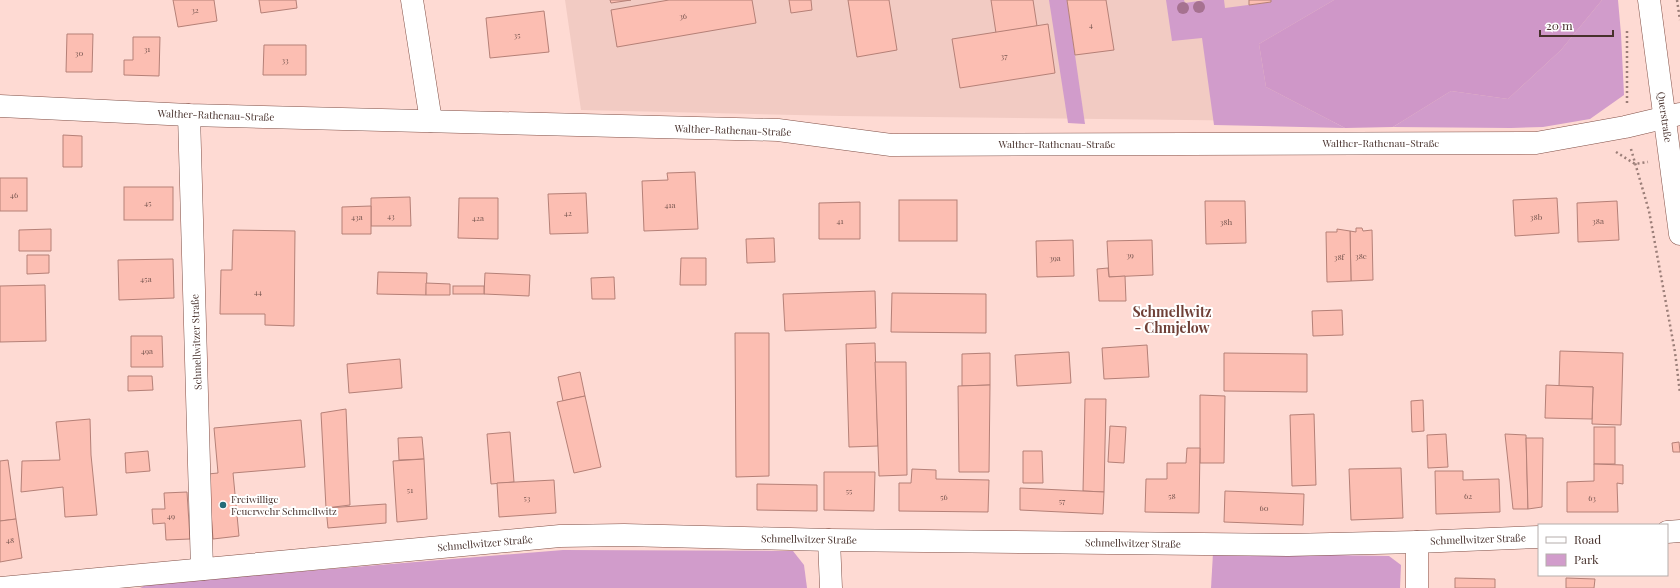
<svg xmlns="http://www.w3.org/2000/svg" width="1680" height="588" viewBox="0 0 1680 588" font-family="'Playfair Display',serif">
	<rect width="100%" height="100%" fill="#fedad3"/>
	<path fill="#f2cbc3" d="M565 0H1609L1540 124 841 116 581 110Z"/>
	<g fill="#d19ccb">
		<path d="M1049 0H1067L1085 124 1068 123Z"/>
		<path d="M1166 0H1184L1185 3 1205 0H1224L1225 8 1271 2V0H1334L1259 44 1266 87 1345 128 1214 125 1202 38 1172 41Z"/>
		<path d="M1602 0H1618L1621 34 1624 95 1590 119 1543 127 1511 128 1393 127 1451 91 1508 99 1561 50Z"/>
		<path d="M563 550 793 551 804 565 807 588H140L148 584Z"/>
		<path d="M1213 553 1389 556 1401 565 1400 588H1211Z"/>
	</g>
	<path fill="#cf97c8" d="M1334 0H1602L1561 50 1508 99 1451 91 1393 127 1345 128 1266 87 1259 44Z"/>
	<g fill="#fcbeb2" stroke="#b58077">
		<path d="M173 0H214L217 21 178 27Z"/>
		<path d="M259 0H296L297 8 261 13Z"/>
		<path d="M610 0H631L611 3Z"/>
		<path d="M669 0H752L756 23 617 47 611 10Z"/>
		<path d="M789 0H811L812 10 791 13Z"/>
		<path d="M848 0H889L897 50 857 57Z"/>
		<path d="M991 0H1033L1037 26 996 33Z"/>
		<path d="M1067 0H1106L1114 50 1075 55Z"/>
		<path d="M1249 0H1271V2L1249 5Z"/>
		<path d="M544 11 549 52 490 58 486 18Z"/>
		<path d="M1048 24 1055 73 960 88 952 39Z"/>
		<path d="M67 34H93L92 72H66Z"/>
		<path d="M133 37H160L159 76 124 75V60H133Z"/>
		<path d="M264 45H306V75H263Z"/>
		<path d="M63 135 82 136V167H63Z"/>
		<path d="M695 172 698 229 644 231 642 181 668 180 667 173Z"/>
		<rect x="0" y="178" width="27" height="33"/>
		<rect x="124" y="187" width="49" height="33"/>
		<path d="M586 193 588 233 550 234 548 194Z"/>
		<path d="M410 197 411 226H371V198Z"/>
		<path d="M459 198H498V239L458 238Z"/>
		<path d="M1557 198 1559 233 1515 236 1513 200Z"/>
		<rect x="899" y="200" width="58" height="41"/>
		<path d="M1205 201H1245L1246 243 1206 244Z"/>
		<path d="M1617 201 1619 240 1578 242 1577 203Z"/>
		<path d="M860 202V239H819V203Z"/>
		<path d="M371 206V234H342V207Z"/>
		<path d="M1356 228H1362L1363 231 1372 230 1373 280 1351 281 1350 231 1356 232Z"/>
		<path d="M51 229V251H19V230Z"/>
		<path d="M1337 229 1350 231 1351 281 1327 282 1326 232H1337Z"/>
		<path d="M233 230 295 231 294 326 265 325V314H220L221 270H232Z"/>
		<path d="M774 238 775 262 747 263 746 239Z"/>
		<path d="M1073 240 1074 276 1037 277 1036 241Z"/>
		<path d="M1152 240 1153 275 1109 277 1107 241Z"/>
		<path d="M27 255H49V273L27 274Z"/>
		<path d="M681 258H706V285H680Z"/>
		<path d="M173 259 174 298 119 300 118 260Z"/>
		<path d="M1108 268 1109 277 1125 276 1126 301H1099L1097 269Z"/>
		<path d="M378 272 427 273 426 295 377 294Z"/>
		<path d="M485 273 530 275 529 296 484 294Z"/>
		<path d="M614 277 615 299H592L591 278Z"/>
		<path d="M426 283 450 284V295H426Z"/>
		<path d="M45 285 46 341 0 342V286Z"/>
		<rect x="453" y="286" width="31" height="8"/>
		<path d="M875 291 876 328 785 331 783 294Z"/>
		<path d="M892 293 986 294V333L891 332Z"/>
		<path d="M1342 310 1343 335 1313 336 1312 311Z"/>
		<path d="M735 333H769V476L736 477Z"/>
		<path d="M131 336H162L163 367H131Z"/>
		<path d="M875 343 878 446 849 447 846 344Z"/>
		<path d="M1147 345 1149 377 1104 379 1102 348Z"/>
		<path d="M1560 351 1623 353 1621 425 1592 424 1593 387 1559 386Z"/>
		<path d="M1069 352 1071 383 1017 386 1015 355Z"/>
		<path d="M990 353V385L962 386V354Z"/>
		<path d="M1224 353 1307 354V392L1224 391Z"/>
		<path d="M400 359 402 388 349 393 347 364Z"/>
		<path d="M875 362H906L907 475 879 476Z"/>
		<path d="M580 372 585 396 563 401 558 377Z"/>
		<path d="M128 376H152L153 390 128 391Z"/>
		<path d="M990 385 989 472H959L958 386Z"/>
		<path d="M1546 385 1593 387 1592 419 1545 418Z"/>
		<path d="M1200 395 1225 396 1224 463H1200Z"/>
		<path d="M585 396 601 467 574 473 557 402Z"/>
		<path d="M1085 399H1106L1104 492 1083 491Z"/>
		<path d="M1423 400 1424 431 1412 432 1411 401Z"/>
		<path d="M346 409 350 505 326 508 321 413Z"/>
		<path d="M1314 414 1316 485 1292 486 1290 415Z"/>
		<path d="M90 419 91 455 97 515 65 517 63 487 21 492 22 461 60 460 56 422Z"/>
		<path d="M301 420 305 467 233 473 239 536 213 539 208 474 218 473 214 428Z"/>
		<path d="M1110 426 1126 427 1124 463 1108 462Z"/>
		<rect x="1594" y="427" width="21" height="37"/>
		<path d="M510 432 514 482 491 484 487 434Z"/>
		<path d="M1446 434 1448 467 1428 468 1427 435Z"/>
		<path d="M1505 434 1526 435 1528 509H1513Z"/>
		<path d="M422 437 424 459 399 460 398 438Z"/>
		<path d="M1526 438H1543L1542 507 1528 509Z"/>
		<path d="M1679 442 1680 452H1673L1672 443Z"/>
		<path d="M1187 448H1200L1199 513 1145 512 1146 479H1167V463H1186Z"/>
		<path d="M148 451 150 471 126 473 125 453Z"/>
		<path d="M1023 451H1042L1043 483H1023Z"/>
		<path d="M424 459 427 519 397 522 393 461Z"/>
		<path d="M8 460 16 519 0 521V461Z"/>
		<path d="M1594 464 1623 465V484L1617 483 1618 512H1567V482L1594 481Z"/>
		<path d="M1401 468 1403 518 1351 520 1349 469Z"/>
		<path d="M912 469 936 470V479L989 480 988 512 899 511V483H911Z"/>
		<path d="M1435 471H1463V480L1499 479 1500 512 1436 514Z"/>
		<path d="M824 472H875L874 511 824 510Z"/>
		<path d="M554 480 556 513 499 517 497 483Z"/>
		<path d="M757 484 817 485V511L757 510Z"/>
		<path d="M1020 488 1104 492 1103 514 1020 510Z"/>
		<path d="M1225 491 1304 494 1303 525 1224 522Z"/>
		<path d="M187 492 190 539 166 540 165 523 153 524 152 509H165L164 493Z"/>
		<path d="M386 504V523L328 528 326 508Z"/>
		<path d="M16 519 22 558 0 562V521Z"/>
		<path d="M1455 578 1495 579V588H1455Z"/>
		<path d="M1566 578 1595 579 1594 588H1566Z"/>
	</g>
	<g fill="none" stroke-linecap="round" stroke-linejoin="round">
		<g stroke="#815047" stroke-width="23">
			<g id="minor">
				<path d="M412 0 431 121"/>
				<path d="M1649 0 1680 234"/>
				<path d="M0 106 189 115 778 130 891 145 1536 143 1625 127 1680 114"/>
				<path d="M189 115 202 569"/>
				<path d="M1667 532 1680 531"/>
				<path d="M829 540 831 588"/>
				<path d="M0 588 560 536 624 535 829 540 1288 545 1417 542 1539 537"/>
				<path d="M1417 588V542"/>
			</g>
		</g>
		<g stroke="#9b7e78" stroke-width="2.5" stroke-dasharray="2 3" stroke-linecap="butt">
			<path d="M1677 0 1680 20"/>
			<path d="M1627 103V28"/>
			<path d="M1631 149 1649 211 1675 352 1680 393"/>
			<path d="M1616 152 1635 164 1648 162"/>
		</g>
		<use href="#minor" stroke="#fff" stroke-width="22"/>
	</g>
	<g fill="#a67290">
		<circle cx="1199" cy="7" r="6"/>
		<circle cx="1183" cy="8" r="6"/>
	</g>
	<circle fill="#236b78" stroke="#fff" stroke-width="1.5" cx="223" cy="505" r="4"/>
	<g text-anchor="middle" stroke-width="4" stroke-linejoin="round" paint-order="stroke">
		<g font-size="8" fill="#74544e">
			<text x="195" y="13">32</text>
			<text x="683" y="19">36</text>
			<text x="1091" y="28">4</text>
			<text x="517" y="38">35</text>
			<text x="147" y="52">31</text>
			<text x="79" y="56">30</text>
			<text x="1004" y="59">37</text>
			<text x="285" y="63">33</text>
			<text x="14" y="198">46</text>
			<text x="148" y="206">45</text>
			<text x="670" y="208">41a</text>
			<text x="568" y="216">42</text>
			<text x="391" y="219">43</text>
			<text x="357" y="220">43a</text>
			<text x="1536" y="220">38b</text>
			<text x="478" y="221">42a</text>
			<text x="840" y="224">41</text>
			<text x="1598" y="224">38a</text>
			<text x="1226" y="225">38h</text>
			<text x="1130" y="258">39</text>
			<text x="1361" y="259">38e</text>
			<text x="1339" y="260">38f</text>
			<text x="1055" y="261">39a</text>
			<text x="146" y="282">45a</text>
			<text x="258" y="295">44</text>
			<text x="147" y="354">49a</text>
			<text x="410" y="493">51</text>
			<text x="849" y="494">55</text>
			<text x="1172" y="499">58</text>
			<text x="1468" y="499">62</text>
			<text x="944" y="500">56</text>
			<text x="527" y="501">53</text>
			<text x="1592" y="501">63</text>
			<text x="1062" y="504">57</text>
			<text x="1264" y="511">60</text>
			<text x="171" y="519">49</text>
			<text x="10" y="543">48</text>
		</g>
		<g font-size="10" fill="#47312c" stroke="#fff">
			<text transform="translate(216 115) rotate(2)" y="4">Walther-Rathenau-Straße</text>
			<text transform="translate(1665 117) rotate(82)" y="4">Querstraße</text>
			<text transform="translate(733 130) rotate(2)" y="4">Walther-Rathenau-Straße</text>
			<text x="1381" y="147">Walther-Rathenau-Straße</text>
			<text x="1057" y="148">Walther-Rathenau-Straße</text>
			<text transform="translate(196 342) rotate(-92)" y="4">Schmellwitzer Straße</text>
			<text transform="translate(809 539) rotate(1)" y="4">Schmellwitzer Straße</text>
			<text transform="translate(1478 539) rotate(-2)" y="4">Schmellwitzer Straße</text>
			<text transform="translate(485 543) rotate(-5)" y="4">Schmellwitzer Straße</text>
			<text transform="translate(1133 543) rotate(1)" y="4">Schmellwitzer Straße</text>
		</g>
		<g font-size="10" fill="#47312c" stroke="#fff" text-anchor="start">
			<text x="231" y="503">Freiwillige<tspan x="231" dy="12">Feuerwehr Schmellwitz</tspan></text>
		</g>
		<g font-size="14" font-weight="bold" fill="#6f4037" stroke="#fff">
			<text x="1172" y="317">Schmellwitz<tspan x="1172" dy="16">- Chmjelow</tspan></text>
		</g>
	</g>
	<rect x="1538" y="524" width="130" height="52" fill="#ffffff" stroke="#b5adab"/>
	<rect x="1546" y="537" width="20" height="6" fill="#ffffff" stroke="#b5adab"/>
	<text x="1574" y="544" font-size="12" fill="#47312c">Road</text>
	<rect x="1546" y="554" width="20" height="12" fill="#d19ccb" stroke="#b5adab"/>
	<text x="1574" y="564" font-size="12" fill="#47312c">Park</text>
	<path d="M1540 30v6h73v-6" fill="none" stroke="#47312c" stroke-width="2"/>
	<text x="1546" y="30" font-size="12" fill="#47312c" stroke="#ffffff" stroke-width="3" paint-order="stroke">20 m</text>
</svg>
